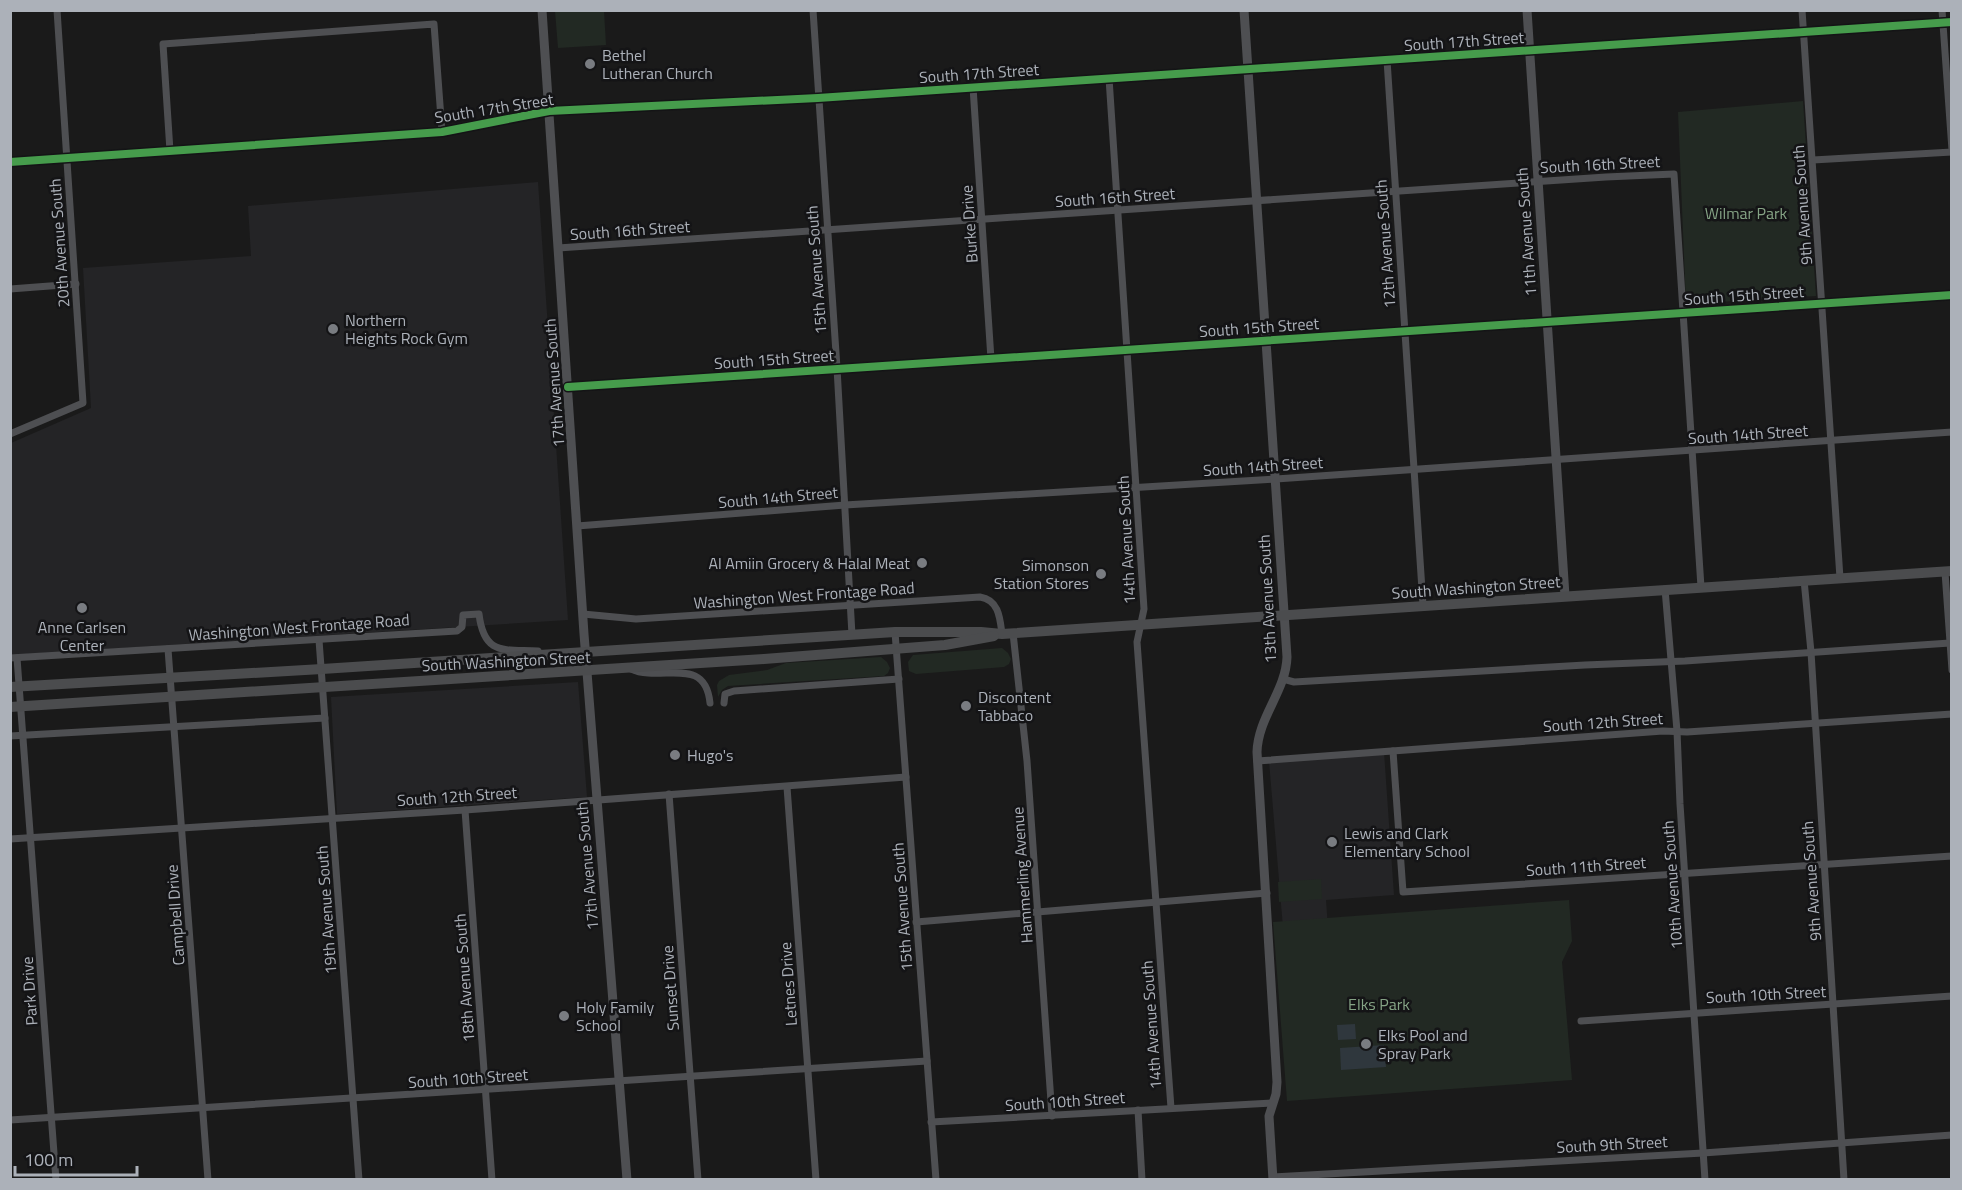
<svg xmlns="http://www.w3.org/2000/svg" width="1962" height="1190" viewBox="0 0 1962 1190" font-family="'Titillium Web',sans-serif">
	<rect width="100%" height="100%" fill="#1a1a1a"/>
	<g fill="#242426">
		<path d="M538 182 568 620 11 655V443L91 408 83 268 251 256 248 206Z"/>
		<path d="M578 682 587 797 337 814 331 697Z"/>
		<path d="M1384 752 1394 895 1326 900 1333 998 1289 999 1269 761Z"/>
	</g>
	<g fill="#222923">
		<path d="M555 11H604L606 45 558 48Z"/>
		<path d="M1803 101 1816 296 1686 304 1678 112Z"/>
		<path d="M1002 648 1008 653 1011 659 1009 664 1004 667 916 674 909 671 908 662 913 655Z"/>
		<path d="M881 657 887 662 890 668 888 673 884 676 728 686 722 690 718 697 717 685 719 681 729 675 767 670 786 663Z"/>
		<path d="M1321 879 1322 899 1279 902 1278 882Z"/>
		<path d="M1569 900 1572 941 1562 962 1572 1080 1287 1101 1273 922Z"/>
	</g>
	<g fill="#2f373d">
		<path d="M1355 1024 1356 1039 1338 1040 1337 1025Z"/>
		<path d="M1384 1045 1386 1067 1341 1070 1340 1048Z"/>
	</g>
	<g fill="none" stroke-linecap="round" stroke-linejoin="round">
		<g stroke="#4e4f52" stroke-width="7">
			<path d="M813 10 837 368 852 635"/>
			<path d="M1802 10 1840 578"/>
			<path d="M1942 10 1952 150"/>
			<path d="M1387 60 1423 605"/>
			<path d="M1109 78 1144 609 1137 642 1171 1108"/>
			<path d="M973 87 991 359"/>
			<path d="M170 151 163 44 434 24 442 132"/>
			<path d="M1813 160 1952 152"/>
			<path d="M10 162 442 132 549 111 818 98 1952 22"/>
			<path d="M558 248 1606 177 1674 174 1701 587"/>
			<path d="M10 289 76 284"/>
			<path d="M568 387 1952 295"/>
			<path d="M10 434 83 403 57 10"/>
			<path d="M577 526 845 505 1276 479 1952 432"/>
			<path d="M1945 572 1952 670"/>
			<path d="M1804 580 1811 652 1844 1180"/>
			<path d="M1665 589 1677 731 1680 804 1705 1180"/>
			<path d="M583 614 636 619 980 597C999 600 1000 618 1002 634"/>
			<path d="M895 632 936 1180"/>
			<path d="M1013 633 1027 761 1052 1116"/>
			<path d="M319 640 359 1180"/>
			<path d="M168 649 208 1180"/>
			<path d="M10 658 457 631 462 627 463 615 479 614C484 656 504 649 538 651"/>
			<path d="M17 658 56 1180"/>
			<path d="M631 669C661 683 705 654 710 703"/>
			<path d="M1283 679 1294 682 1585 665 1685 661 1950 643"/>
			<path d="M724 703 725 694 734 691 899 679"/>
			<path d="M10 736 325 718"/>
			<path d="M1393 751 1403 892 1952 856"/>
			<path d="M1257 761 1663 731 1687 732 1952 714"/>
			<path d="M787 787 816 1180"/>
			<path d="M669 794 698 1180"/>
			<path d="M465 810 492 1180"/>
			<path d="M10 839 465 810 906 777"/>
			<path d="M916 922 1267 893"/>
			<path d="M1581 1021 1952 996"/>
			<path d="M1138 1110 1142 1180"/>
			<path d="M10 1120 927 1061"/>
			<path d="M931 1122 1273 1103"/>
			<path d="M1273 1177 1703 1153 1952 1135"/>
		</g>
		<g stroke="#4e4f52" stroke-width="9">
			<path d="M542 10 584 634 627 1180"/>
			<path d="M1244 10 1287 657C1286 691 1258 717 1257 752L1277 1082 1276 1094 1269 1116 1273 1180"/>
			<path d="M1527 10 1565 596"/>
		</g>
		<g stroke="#4b4c4e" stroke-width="10">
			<path d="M10 687 322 669 895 632H981L1002 634 1952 571"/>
			<path d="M10 707 764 659 945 645 994 636"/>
		</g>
		<g stroke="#141416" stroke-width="11">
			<g id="cycleway">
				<path d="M10 162 442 132 549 111 818 98 1952 22"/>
				<path d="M568 387 1952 295"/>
			</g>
		</g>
		<use href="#cycleway" stroke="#469c4c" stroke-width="8"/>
	</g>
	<g fill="#797c81" stroke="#141416" stroke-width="2">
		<circle cx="590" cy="64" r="6"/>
		<circle cx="333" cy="329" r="6"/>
		<circle cx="922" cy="563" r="6"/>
		<circle cx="1101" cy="574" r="6"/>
		<circle cx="82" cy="608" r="6"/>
		<circle cx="966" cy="706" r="6"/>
		<circle cx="675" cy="755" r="6"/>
		<circle cx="1332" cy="842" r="6"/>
		<circle cx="564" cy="1016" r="6"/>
		<circle cx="1366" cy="1044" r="6"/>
	</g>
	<g text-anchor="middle" stroke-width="5" stroke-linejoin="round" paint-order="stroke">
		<g font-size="16" fill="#acb1b9" stroke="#141416">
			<text transform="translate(1464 41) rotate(-4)" y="6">South 17th Street</text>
			<text transform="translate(979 73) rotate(-4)" y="6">South 17th Street</text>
			<text transform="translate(494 108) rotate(-9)" y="6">South 17th Street</text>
			<text transform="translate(1600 164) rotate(-3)" y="6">South 16th Street</text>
			<text transform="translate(1115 197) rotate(-4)" y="6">South 16th Street</text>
			<text transform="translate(1802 205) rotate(-94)" y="6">9th Avenue South</text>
			<text transform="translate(969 224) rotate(-94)" y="6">Burke Drive</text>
			<text transform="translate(630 230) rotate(-4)" y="6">South 16th Street</text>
			<text transform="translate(1526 232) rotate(-94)" y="6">11th Avenue South</text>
			<text transform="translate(59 243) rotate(-94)" y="6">20th Avenue South</text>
			<text transform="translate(1385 244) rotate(-94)" y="6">12th Avenue South</text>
			<text transform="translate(816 270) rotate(-94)" y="6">15th Avenue South</text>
			<text transform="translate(1744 295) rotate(-4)" y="6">South 15th Street</text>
			<text transform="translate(1259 327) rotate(-4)" y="6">South 15th Street</text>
			<text transform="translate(774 359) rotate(-4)" y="6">South 15th Street</text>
			<text transform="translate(554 383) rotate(-94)" y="6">17th Avenue South</text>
			<text transform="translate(1748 434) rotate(-4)" y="6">South 14th Street</text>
			<text transform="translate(1263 466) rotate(-4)" y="6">South 14th Street</text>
			<text transform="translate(778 497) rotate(-5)" y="6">South 14th Street</text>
			<text transform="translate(1126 540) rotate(-93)" y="6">14th Avenue South</text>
			<text transform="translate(1476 587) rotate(-4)" y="6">South Washington Street</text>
			<text transform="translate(804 595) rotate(-4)" y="6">Washington West Frontage Road</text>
			<text transform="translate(1267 599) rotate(-93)" y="6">13th Avenue South</text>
			<text transform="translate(299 627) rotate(-4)" y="6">Washington West Frontage Road</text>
			<text transform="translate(506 661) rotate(-3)" y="6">South Washington Street</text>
			<text transform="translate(1603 722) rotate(-4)" y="6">South 12th Street</text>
			<text transform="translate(457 796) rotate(-4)" y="6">South 12th Street</text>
			<text transform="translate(587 866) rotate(-95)" y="6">17th Avenue South</text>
			<text transform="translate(1586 866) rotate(-4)" y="6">South 11th Street</text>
			<text transform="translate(1022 875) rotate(-94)" y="6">Hammerling Avenue</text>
			<text transform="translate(1811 881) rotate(-94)" y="6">9th Avenue South</text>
			<text transform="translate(1672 885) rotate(-94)" y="6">10th Avenue South</text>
			<text transform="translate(902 907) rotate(-94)" y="6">15th Avenue South</text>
			<text transform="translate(326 910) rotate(-94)" y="6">19th Avenue South</text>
			<text transform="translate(175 915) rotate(-94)" y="6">Campbell Drive</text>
			<text transform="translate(464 978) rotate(-94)" y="6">18th Avenue South</text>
			<text transform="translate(788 984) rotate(-94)" y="6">Letnes Drive</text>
			<text transform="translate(670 988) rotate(-94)" y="6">Sunset Drive</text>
			<text transform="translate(29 991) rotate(-94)" y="6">Park Drive</text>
			<text transform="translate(1766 994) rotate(-3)" y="6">South 10th Street</text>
			<text transform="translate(1151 1025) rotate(-94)" y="6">14th Avenue South</text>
			<text transform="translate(468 1078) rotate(-4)" y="6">South 10th Street</text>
			<text transform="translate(1065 1101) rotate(-4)" y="6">South 10th Street</text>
			<text transform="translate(1612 1144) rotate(-3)" y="6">South 9th Street</text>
		</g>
		<g font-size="16" fill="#acb1b9" stroke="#141416" text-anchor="start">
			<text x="602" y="61">Bethel<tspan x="602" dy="18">Lutheran Church</tspan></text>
			<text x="345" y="326">Northern<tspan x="345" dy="18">Heights Rock Gym</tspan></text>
			<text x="910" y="569" text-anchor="end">Al Amiin Grocery &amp; Halal Meat</text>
			<text x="1089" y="571" text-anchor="end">Simonson<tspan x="1089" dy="18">Station Stores</tspan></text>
			<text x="82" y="633" text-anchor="middle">Anne Carlsen<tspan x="82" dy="18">Center</tspan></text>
			<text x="978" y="703">Discontent<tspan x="978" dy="18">Tabbaco</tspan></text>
			<text x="687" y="761">Hugo's</text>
			<text x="1344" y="839">Lewis and Clark<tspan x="1344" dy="18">Elementary School</tspan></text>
			<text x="576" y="1013">Holy Family<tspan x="576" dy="18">School</tspan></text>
			<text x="1378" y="1041">Elks Pool and<tspan x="1378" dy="18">Spray Park</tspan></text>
		</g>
		<g font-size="16" fill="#85a385" stroke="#141416">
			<text x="1746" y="219">Wilmar Park</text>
			<text x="1379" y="1010">Elks Park</text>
		</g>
	</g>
	<rect width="1962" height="1190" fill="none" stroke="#acb1b9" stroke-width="24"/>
	<path d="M15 1166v9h122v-9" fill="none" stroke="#acb1b9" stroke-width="3"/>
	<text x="24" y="1166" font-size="18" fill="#acb1b9" stroke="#141416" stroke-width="4.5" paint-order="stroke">100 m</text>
</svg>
